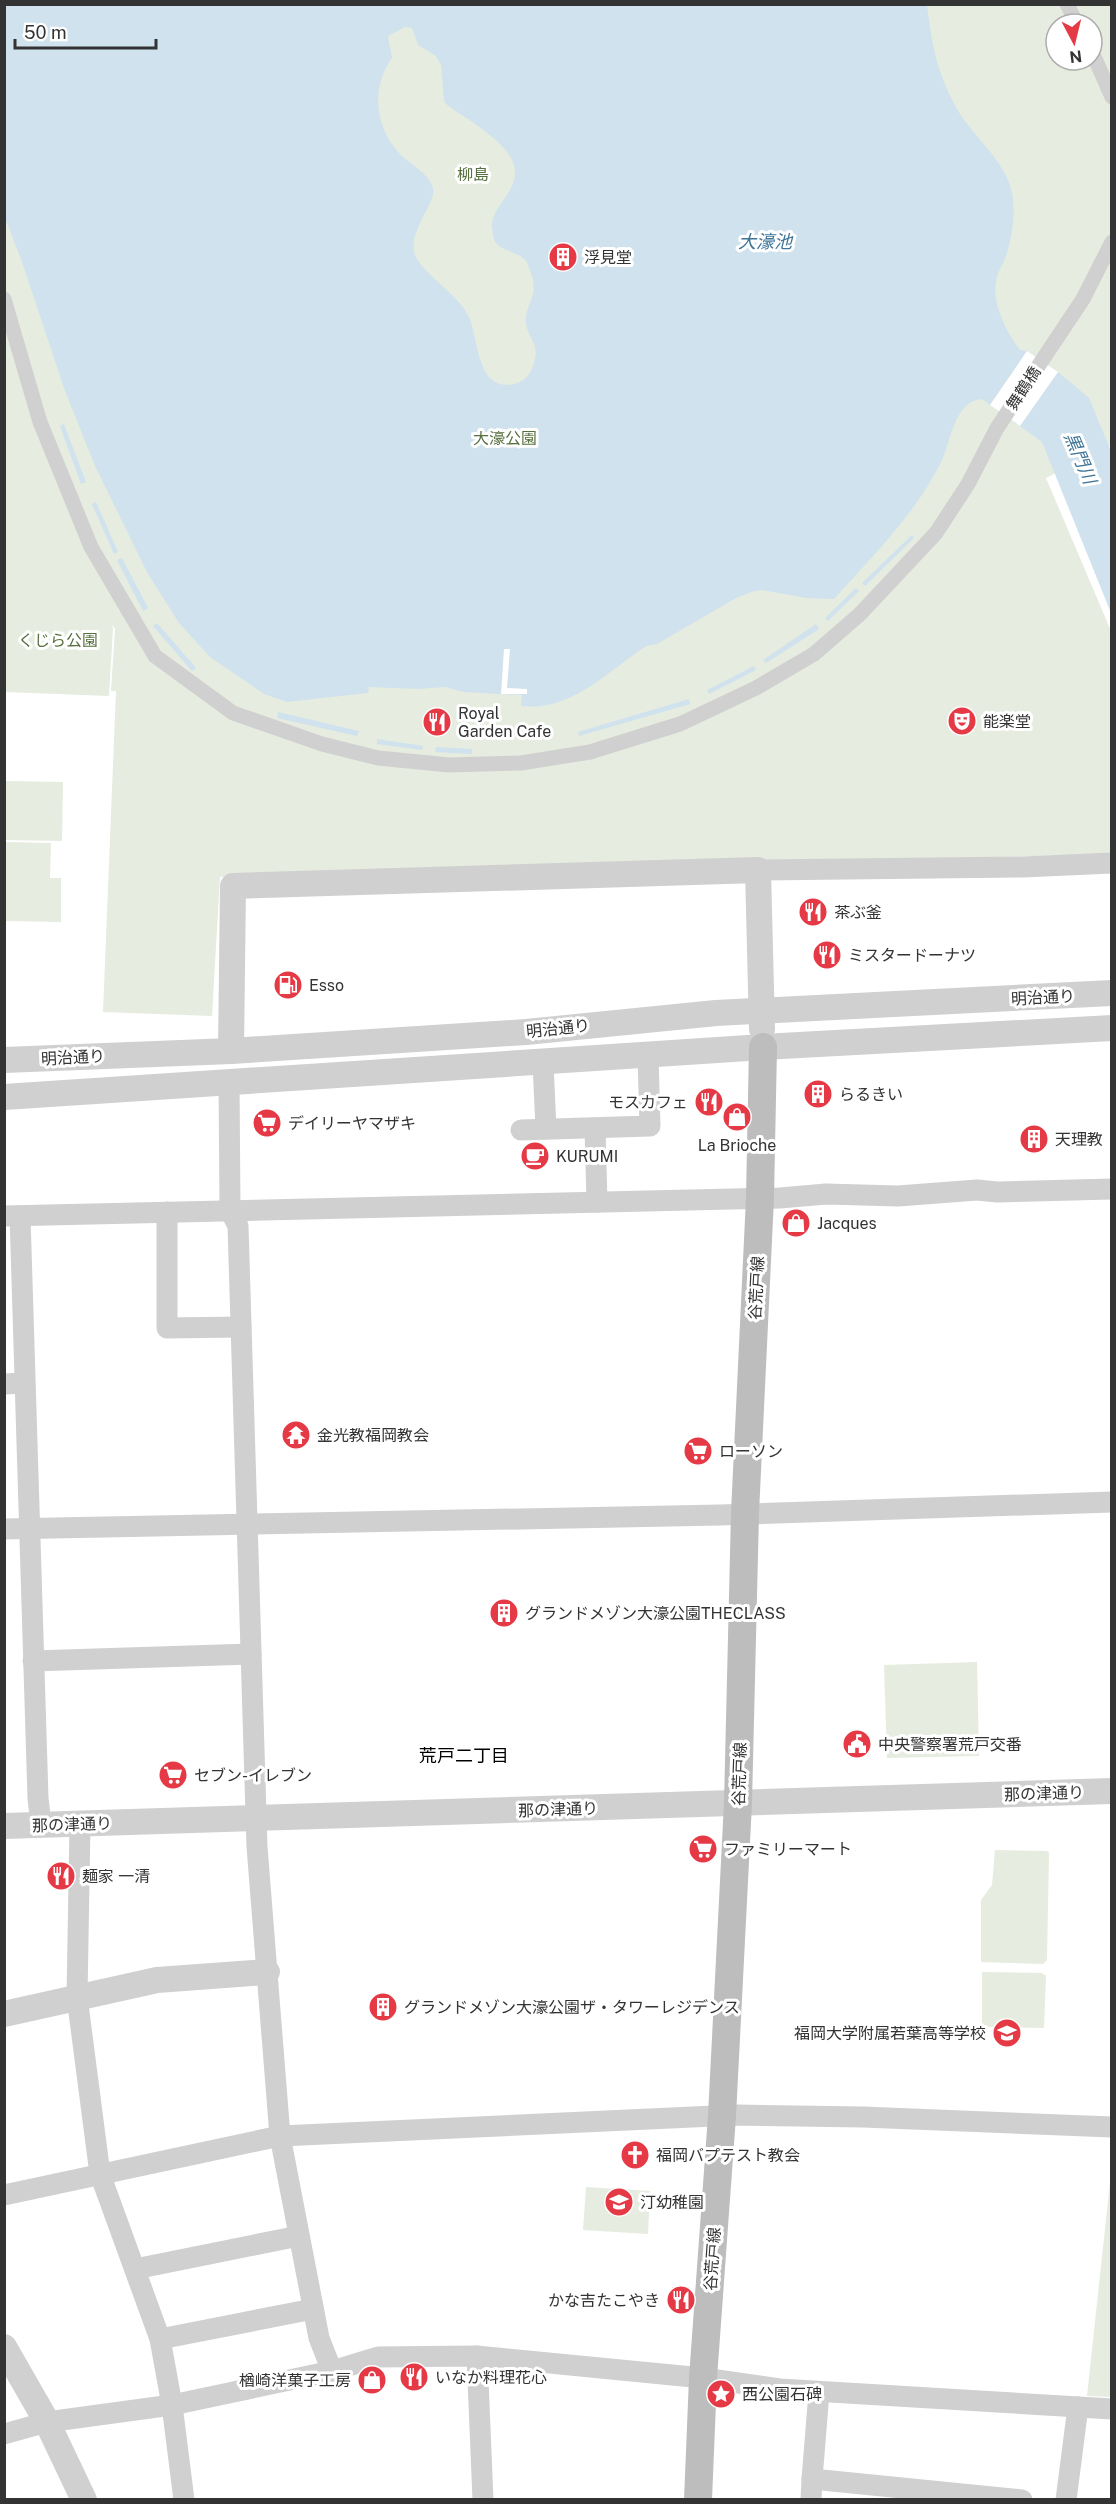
<svg xmlns="http://www.w3.org/2000/svg" width="1116" height="2504" viewBox="0 0 1116 2504" font-family="'Public Sans','Noto Sans JP',sans-serif">
	<rect width="100%" height="100%" fill="#fff"/>
	<g fill="#e6ecdf" fill-rule="evenodd">
		<path d="M5 5H1111V445L1046 478 1111 631V854L220 877 212 1016 103 1012 116 691H111L115 629 112 624 113 628 109 696 5 692ZM1056 24H1092V60H1056Z"/>
		<path d="M5 781 63 782 62 841 5 840Z"/>
		<path d="M5 842 51 843 50 878H61V922L5 921Z"/>
		<path d="M977 1662 979 1756 887 1758 884 1665Z"/>
		<path d="M995 1850 1047 1851 1049 1853 1047 1960 1043 1964 981 1962V1900L992 1885Z"/>
		<path d="M982 1972 1042 1973 1046 1976 1044 2028 982 2027Z"/>
		<path d="M1111 2173 1112 2397H1111L1087 2396Z"/>
		<path d="M586 2187 650 2191 648 2234 583 2230Z"/>
	</g>
	<g fill="#cfe2ee" fill-rule="evenodd">
		<path d="M5 5H927C932 45 937 73 957 109 973 137 1006 161 1012 193 1016 213 1012 237 1006 256 1003 265 997 272 996 282 992 304 1007 333 1020 350L1027 351 1058 372 1089 398 1111 451V613L1042 442 982 399C955 401 951 439 942 460 918 511 871 558 834 599L806 598 762 590 754 591 736 598 657 644 646 646C607 672 571 712 521 706L522 695 464 692 445 687 418 689 369 687 368 693 287 702 264 694 210 657 179 623 148 574 95 466 64 388 21 259 5 218ZM405 27 412 28 418 45 436 56 441 65 444 101 447 105C467 119 502 139 512 160 524 186 497 200 492 222 491 226 493 232 493 236 495 251 515 250 524 259 527 261 529 267 530 271 542 298 521 305 527 328 532 345 540 345 533 366 530 375 524 382 514 384 476 392 479 339 469 317 458 293 419 272 414 252 409 230 437 202 433 188 429 174 412 165 402 156 375 130 370 88 392 58L388 36Z"/>
		<path d="M64 424 86 482 81 484 60 426Z"/>
		<path d="M96 502 118 552 114 554 92 504Z"/>
		<path d="M912 535 914 538 865 586 862 583Z"/>
		<path d="M122 558 148 608 143 611 117 560Z"/>
		<path d="M856 588 859 591 828 621 825 618Z"/>
		<path d="M157 623 196 668 192 671 153 626Z"/>
		<path d="M816 624 819 629 766 663 763 660Z"/>
		<path d="M754 666 756 670 709 694 707 690Z"/>
		<path d="M689 699 690 704 579 736 578 732Z"/>
		<path d="M278 712 359 731 357 736 277 718Z"/>
		<path d="M377 739 423 746 422 750 377 744Z"/>
		<path d="M436 747 472 749V754L435 752Z"/>
	</g>
	<g fill="#fff">
		<path d="M1027 351 1058 372 1020 426 990 405Z"/>
		<path d="M504 649H510L507 688 527 689V694H501Z"/>
	</g>
	<g fill="none" stroke-linecap="round" stroke-linejoin="round">
		<g stroke="#d0d0d0" stroke-width="15">
			<path d="M1067 4 1077 24"/>
			<path d="M1092 52 1112 97"/>
			<path d="M4 299 40 422 91 547 155 656 233 713 322 744 378 758 449 765 521 763 590 752 680 724 756 688 814 654 860 614 936 533 968 484 997 428 1083 299 1112 242"/>
		</g>
		<g stroke="#d0d0d0" stroke-width="21">
			<path d="M758 870 1023 867 1112 863"/>
			<path d="M543 1063 546 1129"/>
			<path d="M229 1081 230 1210 238 1226 257 1847 280 2136 319 2338 332 2371"/>
			<path d="M595 1128 597 1202"/>
			<path d="M521 1130 650 1126 648 1056"/>
			<path d="M167 1212V1328L241 1327"/>
			<path d="M4 1216 780 1198 826 1194 898 1196 977 1190 997 1192 1112 1189"/>
			<path d="M20 1216 38 1798 41 1825"/>
			<path d="M4 1384 24 1383"/>
			<path d="M4 1529 720 1515 1112 1502"/>
			<path d="M33 1661 251 1654"/>
			<path d="M80 1824 77 1997 100 2174 160 2339 172 2405 184 2500"/>
			<path d="M4 2195 280 2136 736 2115 863 2117 1112 2127"/>
			<path d="M135 2269 299 2236"/>
			<path d="M160 2339 313 2309"/>
			<path d="M477 2356 483 2500"/>
			<path d="M819 2392 812 2479 1022 2500"/>
			<path d="M4 2434 47 2422 172 2405 332 2371 378 2357 477 2356 703 2378 780 2389 1112 2409"/>
			<path d="M811 2500 812 2479"/>
			<path d="M1066 2500 1078 2407"/>
		</g>
		<g stroke="#d0d0d0" stroke-width="26">
			<path d="M231 1051 233 886 758 870 762 1029"/>
			<path d="M4 1060 231 1051 526 1032 716 1013 1112 993"/>
			<path d="M4 1097 763 1047 1112 1028"/>
			<path d="M4 1826 1112 1791"/>
			<path d="M4 2014 157 1980 267 1972"/>
			<path d="M4 2347 47 2422 84 2500"/>
		</g>
		<path stroke="#bdbdbd" stroke-width="28" d="M698 2500 703 2378 722 2116 738 1803 745 1513 760 1198 763 1047"/>
	</g>
	<defs>
		<g id="building-disc" transform="scale(1.5)"><circle r="9.5" fill="#e63946" stroke="#fff"/><path d="M-4-6H4V6H1V3H-1V6H-4ZM-2.5-4.3h1.7v1.8h-1.7ZM.8-4.3h1.7v1.8H.8ZM-2.5-1h1.7V.8h-1.7ZM.8-1h1.7V.8H.8Z" fill="#fff"/></g>
		<g id="theatre-disc" transform="scale(1.5)"><circle r="9.5" fill="#e63946" stroke="#fff"/><path d="M-5-5.5Q0-4 5-5.5V0Q5 5 0 6Q-5 5-5 0ZM-3.3-2.5H-1v1.5H-3.3ZM1-2.5H3.3v1.5H1ZM-2.8 1Q0 5.5 2.8 1Z" fill="#fff"/></g>
		<g id="restaurant-disc" transform="scale(1.5)"><circle r="9.5" fill="#e63946" stroke="#fff"/><path d="M-5-6h1v4h1v-4h1v4h1v-4h1v5L-1.5 .5V6h-2V.5L-5-1ZM5-6V6H3V1.5H1.5Q1.5-4 5-6Z" fill="#fff"/></g>
		<g id="fuel-disc" transform="scale(1.5)"><circle r="9.5" fill="#e63946" stroke="#fff"/><path d="M-5.5-6h7V0h2V4h1.3V-2.5L3-4.5l.8-.8L6-3V5H2.5V1h-1V6h-7ZM-4.2-4.7v3.2H.2V-4.7Z" fill="#fff"/></g>
		<g id="shop-disc" transform="scale(1.5)"><circle r="9.5" fill="#e63946" stroke="#fff"/><path d="M-5-2.5h2.3a2.7 3.5 0 0 1 5.4 0H5L5.5 6h-11ZM-1.5-2.5h3a1.5 2.3 0 0 0-3 0Z" fill="#fff"/></g>
		<g id="supermarket-disc" transform="scale(1.5)"><circle r="9.5" fill="#e63946" stroke="#fff"/><path d="M-6-5.5h2.5l.6 2H6L4.5 2H-2.5L-4.4-4H-6ZM-1.5 3.2a1.3 1.3 0 1 0 .1 0ZM3 3.2a1.3 1.3 0 1 0 .1 0Z" fill="#fff"/></g>
		<g id="cafe-disc" transform="scale(1.5)"><circle r="9.5" fill="#e63946" stroke="#fff"/><path d="M-5.5-4.5H6V0H3Q3 3.5 0 3.5H-2.5Q-5.5 3.5-5.5 0ZM3-3.2v2h1.7v-2ZM-6 4.5H4V6H-6Z" fill="#fff"/></g>
		<g id="temple-disc" transform="scale(1.5)"><circle r="9.5" fill="#e63946" stroke="#fff"/><path d="M0-6L5-2H3V0L6.5 2.5H4V6H1.5V3h-3V6H-4V2.5H-6.5L-3 0V-2H-5Z" fill="#fff"/></g>
		<g id="civic-disc" transform="scale(1.5)"><circle r="9.5" fill="#e63946" stroke="#fff"/><path d="M-.6-6.5H3V-4.5H.6V-3L4-1V1h2V6H-6V1h2V-1L-.6-3ZM-1.2 2.5V6h2.4V2.5Z" fill="#fff"/></g>
		<g id="school-disc" transform="scale(1.5)"><circle r="9.5" fill="#e63946" stroke="#fff"/><path d="M0-5L7-2L0 1L-7-2ZM-4 1L0 2.5L4 1V4Q0 6-4 4Z" fill="#fff"/></g>
		<g id="church-disc" transform="scale(1.5)"><circle r="9.5" fill="#e63946" stroke="#fff"/><path d="M-1.2-6h2.4v3.5h3.3v2.4h-3.3V6h-2.4V-.1h-3.3v-2.4h3.3Z" fill="#fff"/></g>
		<g id="sight-disc" transform="scale(1.5)"><circle r="9.5" fill="#e63946" stroke="#fff"/><path d="M0-6L1.8-2.2L6-1.7L2.9 1.2L3.7 5.4L0 3.3L-3.7 5.4L-2.9 1.2L-6-1.7L-1.8-2.2Z" fill="#fff"/></g>
	</defs>
	<g fill-rule="evenodd">
		<use href="#building-disc" x="563" y="257"/>
		<use href="#theatre-disc" x="962" y="721"/>
		<use href="#restaurant-disc" x="437" y="722"/>
		<use href="#restaurant-disc" x="813" y="912"/>
		<use href="#restaurant-disc" x="827" y="955"/>
		<use href="#fuel-disc" x="288" y="985"/>
		<use href="#building-disc" x="818" y="1094"/>
		<use href="#restaurant-disc" x="709" y="1102"/>
		<use href="#shop-disc" x="737" y="1117"/>
		<use href="#supermarket-disc" x="267" y="1123"/>
		<use href="#building-disc" x="1034" y="1139"/>
		<use href="#cafe-disc" x="535" y="1156"/>
		<use href="#shop-disc" x="796" y="1223"/>
		<use href="#temple-disc" x="296" y="1435"/>
		<use href="#supermarket-disc" x="698" y="1451"/>
		<use href="#building-disc" x="504" y="1613"/>
		<use href="#civic-disc" x="857" y="1744"/>
		<use href="#supermarket-disc" x="173" y="1775"/>
		<use href="#supermarket-disc" x="703" y="1849"/>
		<use href="#restaurant-disc" x="61" y="1876"/>
		<use href="#building-disc" x="383" y="2007"/>
		<use href="#school-disc" x="1007" y="2033"/>
		<use href="#church-disc" x="635" y="2155"/>
		<use href="#school-disc" x="619" y="2202"/>
		<use href="#restaurant-disc" x="681" y="2300"/>
		<use href="#restaurant-disc" x="414" y="2377"/>
		<use href="#shop-disc" x="372" y="2380"/>
		<use href="#sight-disc" x="721" y="2394"/>
	</g>
	<g text-anchor="middle" stroke-width="6" stroke-linejoin="round" paint-order="stroke">
		<g font-size="16" fill="#56703f" stroke="#fff">
			<text x="473" y="180">柳島</text>
			<text x="505" y="444">大濠公園</text>
			<text x="58" y="646">くじら公園</text>
		</g>
		<g font-size="16" fill="#333" stroke="#fff" text-anchor="start">
			<text x="584" y="263">浮見堂</text>
			<text x="458" y="719">Royal<tspan x="458" dy="18">Garden Cafe</tspan></text>
			<text x="983" y="727">能楽堂</text>
			<text x="834" y="918">茶ぶ釜</text>
			<text x="848" y="961">ミスタードーナツ</text>
			<text x="309" y="991">Esso</text>
			<text x="839" y="1100">らるきい</text>
			<text x="688" y="1108" text-anchor="end">モスカフェ</text>
			<text x="288" y="1129">デイリーヤマザキ</text>
			<text x="1055" y="1145">天理教</text>
			<text x="737" y="1151" text-anchor="middle">La Brioche</text>
			<text x="556" y="1162">KURUMI</text>
			<text x="817" y="1229">Jacques</text>
			<text x="317" y="1441">金光教福岡教会</text>
			<text x="719" y="1457">ローソン</text>
			<text x="525" y="1619">グランドメゾン大濠公園THECLASS</text>
			<text x="878" y="1750">中央警察署荒戸交番</text>
			<text x="194" y="1781">セブン-イレブン</text>
			<text x="724" y="1855">ファミリーマート</text>
			<text x="82" y="1882">麺家 一清</text>
			<text x="404" y="2013">グランドメゾン大濠公園ザ・タワーレジデンス</text>
			<text x="986" y="2039" text-anchor="end">福岡大学附属若葉高等学校</text>
			<text x="656" y="2161">福岡バプテスト教会</text>
			<text x="640" y="2208">汀幼稚園</text>
			<text x="660" y="2306" text-anchor="end">かな吉たこやき</text>
			<text x="435" y="2383">いなか料理花心</text>
			<text x="351" y="2386" text-anchor="end">楢崎洋菓子工房</text>
			<text x="742" y="2400">西公園石碑</text>
		</g>
		<g font-size="16" fill="#333" stroke="#fff">
			<text transform="translate(1023 388) rotate(-57)" y="6">舞鶴橋</text>
			<text transform="translate(1043 997) rotate(-3)" y="6">明治通り</text>
			<text transform="translate(558 1028) rotate(-6)" y="6">明治通り</text>
			<text transform="translate(73 1057) rotate(-3)" y="6">明治通り</text>
			<text transform="translate(756 1288) rotate(-87)" y="6">谷荒戸線</text>
			<text transform="translate(739 1774) rotate(-88)" y="6">谷荒戸線</text>
			<text transform="translate(1044 1793) rotate(-2)" y="6">那の津通り</text>
			<text transform="translate(558 1809) rotate(-2)" y="6">那の津通り</text>
			<text transform="translate(72 1824) rotate(-2)" y="6">那の津通り</text>
			<text transform="translate(712 2259) rotate(-86)" y="6">谷荒戸線</text>
		</g>
		<g font-size="18" font-style="italic" fill="#3f7597" stroke="#fff">
			<text x="765" y="248">大濠池</text>
			<text transform="translate(1080 458) rotate(67)" y="6">黒門川</text>
		</g>
		<g font-size="18" fill="#000" stroke="#fff">
			<text x="464" y="1762">荒戸二丁目</text>
		</g>
	</g>
	<rect width="1116" height="2504" fill="none" stroke="#333333" stroke-width="12"/>
	<g transform="translate(1074 42) rotate(173)"><circle r="28" fill="#ffffff" stroke="#adadad" stroke-width="1.5"/>
	<path d="M0-4.5L10 22L0 15L-10 22Z" fill="#e63946"/>
	<text y="-9" font-size="16" font-weight="bold" text-anchor="middle" fill="#333333">N</text>
	</g>
	<path d="M15 39v9h141v-9" fill="none" stroke="#333333" stroke-width="3"/>
	<text x="24" y="39" font-size="18" fill="#333333" stroke="#ffffff" stroke-width="4.5" paint-order="stroke">50 m</text>
</svg>
